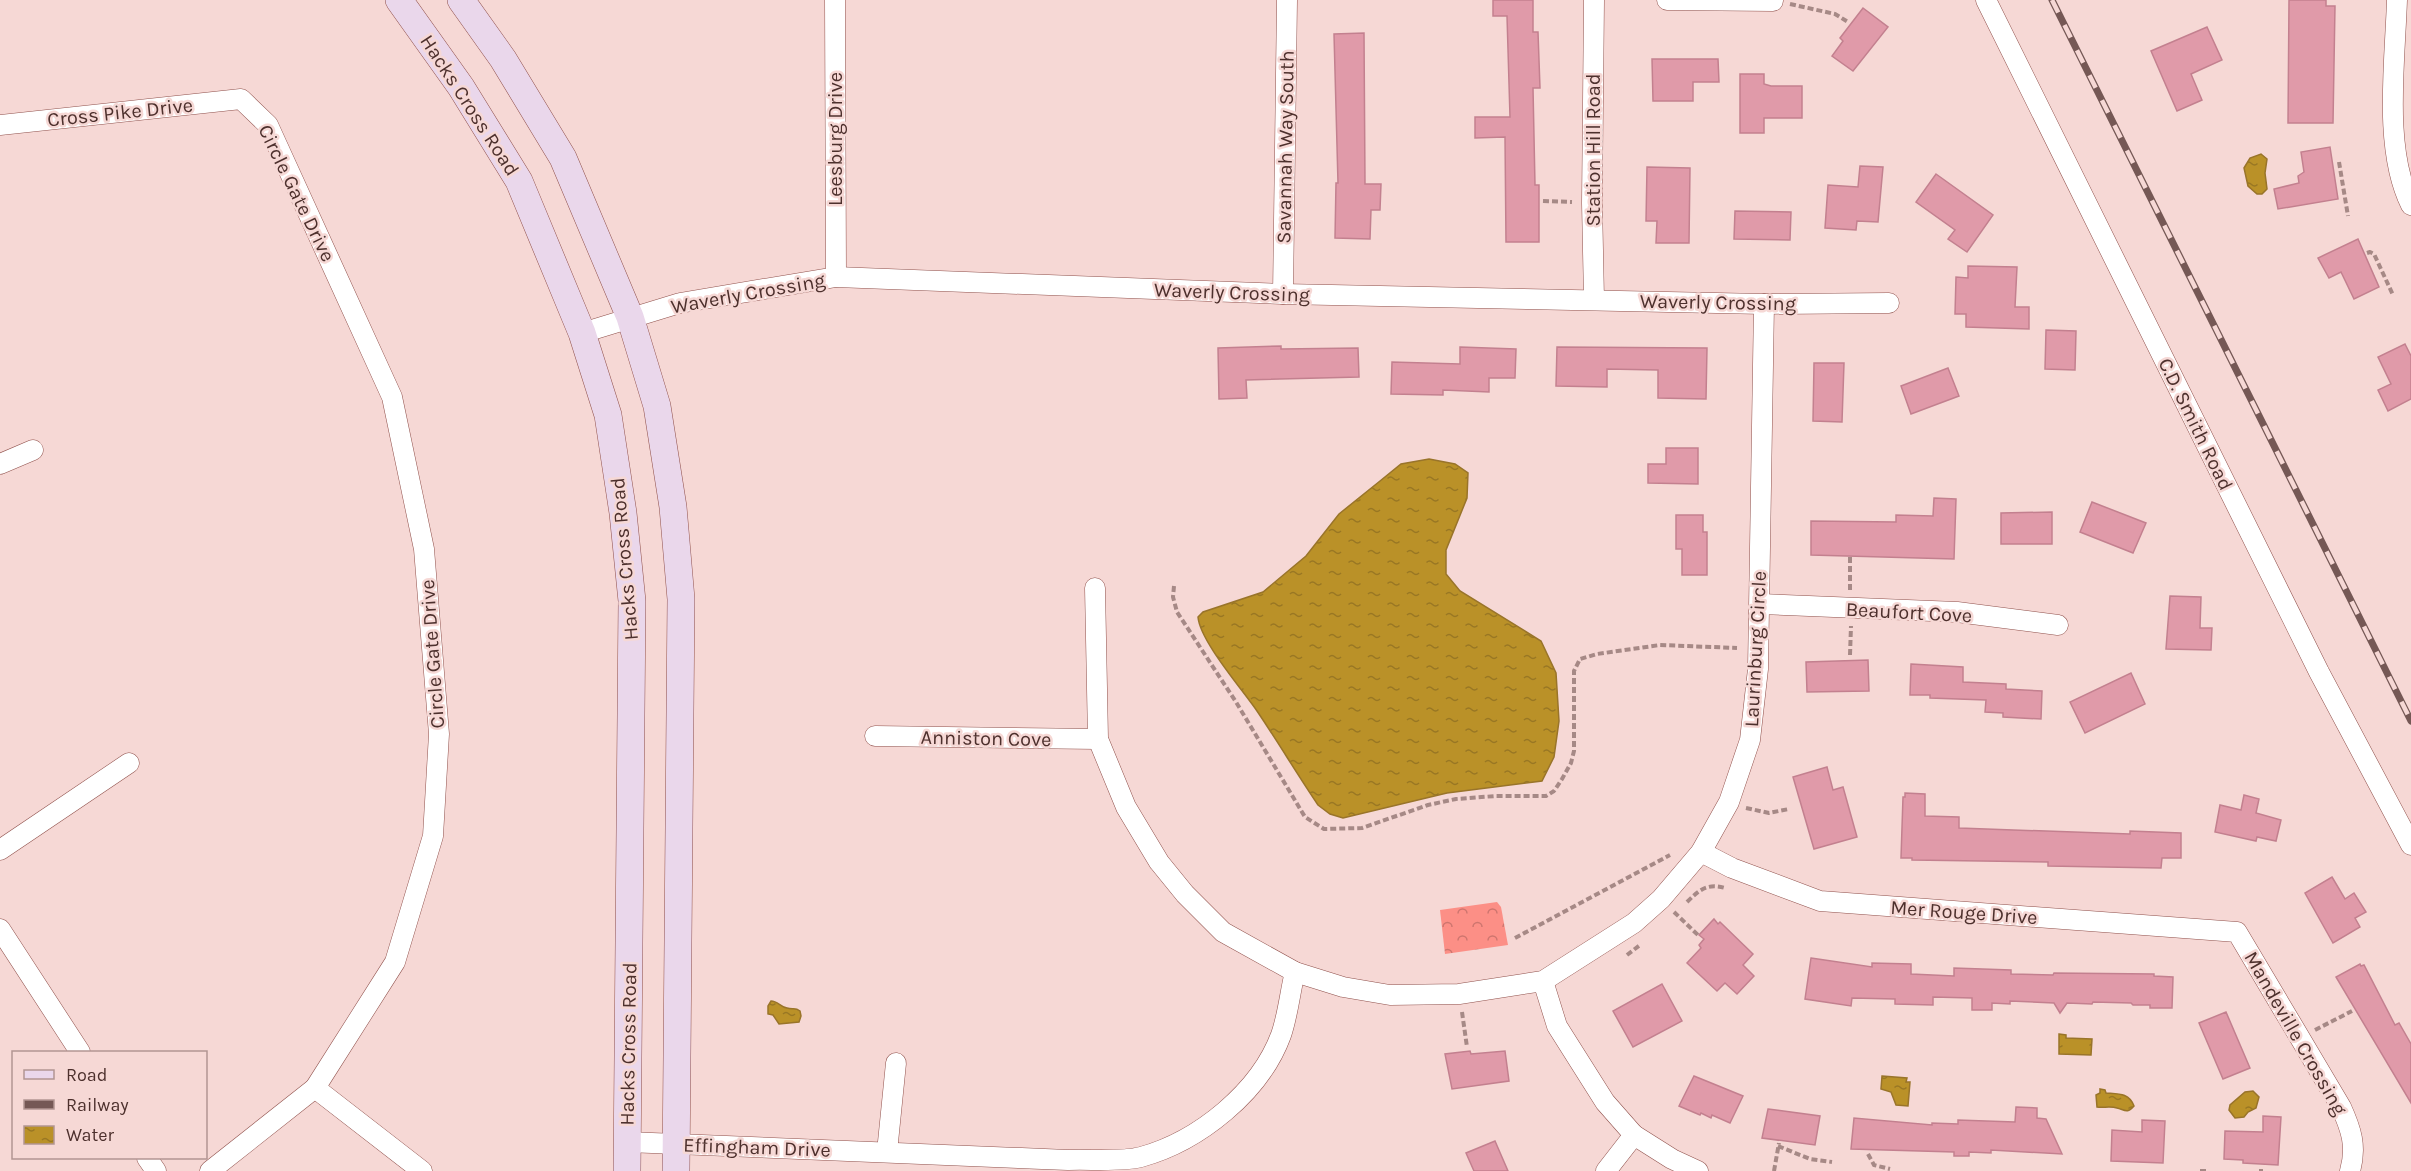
<svg xmlns="http://www.w3.org/2000/svg" width="2411" height="1171" viewBox="0 0 2411 1171" font-family="Karla,sans-serif">
	<defs>
		<pattern id="park-crowns" width="20" height="18" patternUnits="userSpaceOnUse" patternTransform="scale(1.5)"><rect width="20" height="18" fill="#fc8f86"/><path d="M2 6a3 3 0 1 1 6 0M12 15a3 3 0 1 1 6 0" fill="none" stroke="#ce756e"/></pattern>
		<pattern id="water-ripples" width="26" height="14" patternUnits="userSpaceOnUse" patternTransform="scale(1.5)"><rect width="26" height="14" fill="#ba9128"/><path d="M2 4q2-2 4 0t4 0M15 11q2-2 4 0t4 0" fill="none" stroke="#997723"/></pattern>
	</defs>
	<rect width="100%" height="100%" fill="#f6d8d5"/>
	<path fill="url(#park-crowns)" d="M1497 902 1501 907 1508 945 1445 954 1440 910Z"/>
	<g fill="url(#water-ripples)" stroke="#99742a" stroke-width="1.5">
		<path d="M2261 154 2267 159 2265 173 2267 189 2262 194H2257L2248 186 2244 168 2250 158Z"/>
		<path d="M1429 459 1455 464 1468 473 1467 498 1446 550V574L1460 591 1541 641 1556 673 1559 721 1554 757 1542 781 1447 793 1343 818 1330 814 1318 805C1297 774 1278 742 1257 711 1242 689 1200 641 1198 617L1203 612 1263 592 1306 556 1339 514 1380 481 1401 464Z"/>
		<path d="M771 1001C778 1001 780 1007 787 1008 793 1010 795 1007 800 1011L801 1016 799 1022 779 1024 773 1015 768 1014V1006Z"/>
		<path d="M2059 1034 2066 1035V1038L2092 1039 2091 1055 2059 1054Z"/>
		<path d="M1882 1076 1907 1078 1906 1082H1910L1908 1106 1896 1105 1891 1092 1881 1089Z"/>
		<path d="M2100 1089 2105 1090 2106 1093C2119 1094 2129 1093 2134 1106 2127 1114 2125 1110 2117 1108 2111 1106 2103 1108 2097 1107L2096 1095 2100 1093Z"/>
		<path d="M2253 1091 2259 1097 2256 1108 2248 1112 2244 1117 2235 1118 2229 1110 2230 1105 2245 1092Z"/>
	</g>
	<g fill="#e09aa9" stroke="#c3808f" stroke-width="1.5">
		<path d="M1493 0H1533V32H1538L1540 88H1533L1535 185H1539V242H1506L1505 137 1475 138V117H1510L1507 16H1493Z"/>
		<path d="M2289 0H2326V6H2335L2333 123H2288Z"/>
		<path d="M1863 8 1888 27 1853 71 1832 56 1843 41 1840 38Z"/>
		<path d="M2207 27 2222 60 2191 74 2202 100 2177 111 2151 51Z"/>
		<path d="M1364 33 1365 184H1381L1380 210H1371L1370 239 1335 238 1336 183H1338L1334 34Z"/>
		<path d="M1652 59H1718L1719 82H1693V101H1653Z"/>
		<path d="M1740 74H1764V84L1771 86H1802V118H1764V133H1740Z"/>
		<path d="M2330 147 2338 199 2278 209 2274 189 2299 183 2298 176 2304 172 2301 152Z"/>
		<path d="M1860 166 1883 167 1878 222 1857 221 1856 230 1825 228 1828 185 1858 187Z"/>
		<path d="M1647 167 1690 168 1689 243H1656L1657 221H1646Z"/>
		<path d="M1936 174 1993 215 1967 252 1948 239 1955 230 1916 202Z"/>
		<path d="M1735 211 1791 212 1790 240 1734 239Z"/>
		<path d="M2358 239 2379 287 2354 299 2341 272 2329 278 2318 258Z"/>
		<path d="M1968 266 2017 267 2015 307H2029V329L1966 327V314H1955L1956 277 1968 278Z"/>
		<path d="M2046 330 2076 331 2075 370 2045 369Z"/>
		<path d="M2405 344 2411 356V399L2388 411 2378 390 2391 384 2378 357Z"/>
		<path d="M1281 346V349L1358 348 1359 377 1246 380 1247 398 1219 399 1218 348Z"/>
		<path d="M1460 347 1516 349 1515 378H1489V392L1443 390V395L1391 394 1392 362 1460 364Z"/>
		<path d="M1557 347 1707 348 1706 399 1658 398V370L1607 369V387L1556 386Z"/>
		<path d="M1814 363H1844L1842 422 1813 421Z"/>
		<path d="M1948 368 1959 396 1911 414 1901 386Z"/>
		<path d="M1666 448H1698V484L1648 483V464H1666Z"/>
		<path d="M1934 498 1956 499 1954 559 1811 555V521L1896 522V515L1933 516Z"/>
		<path d="M2092 502 2146 523 2133 553 2080 532Z"/>
		<path d="M2052 512V544H2001V513Z"/>
		<path d="M1676 515H1703V532H1707V575H1682V549H1676Z"/>
		<path d="M2170 596 2201 597 2200 628H2212L2211 650 2166 649Z"/>
		<path d="M1868 660 1869 691 1807 692 1806 662Z"/>
		<path d="M1911 664 1963 667V682L2006 684V689L2042 691 2041 719 2003 717V713L1985 712 1986 700 1930 698V695H1910Z"/>
		<path d="M2131 673 2145 704 2085 733 2070 702Z"/>
		<path d="M1827 767 1833 790 1843 787 1857 837 1814 849 1793 777Z"/>
		<path d="M1905 793 1925 794V816L1959 817V828L2130 834V831L2181 833V858H2162L2161 868 2048 866V862L1912 860V858H1901L1903 797H1905Z"/>
		<path d="M2244 795 2259 799 2256 813 2281 820 2276 841 2257 837 2256 841 2215 832 2220 805 2241 810Z"/>
		<path d="M2332 877 2345 899 2354 893 2366 912 2355 918 2360 927 2333 943 2305 893Z"/>
		<path d="M1714 919 1718 924 1720 922 1753 954 1743 965 1754 976 1737 994 1725 983 1717 991 1687 963 1701 948 1699 945 1704 939 1699 935Z"/>
		<path d="M1811 958 1872 967V963L1911 964V974L1954 976V968L2011 970V974L2053 975 2054 973 2154 974V976L2173 977 2172 1008H2150V1005H2133L2131 1003 2093 1002 2092 1004 2067 1003 2060 1013 2054 1003 2010 1001V1004L1992 1003V1010H1972V998L1933 997V1005L1895 1004V999L1852 998 1851 1006 1805 999Z"/>
		<path d="M2360 964 2361 966 2364 965 2395 1025 2399 1023 2411 1044V1103L2336 977Z"/>
		<path d="M1662 984 1682 1021 1633 1047 1613 1011Z"/>
		<path d="M2226 1012 2250 1068 2223 1079 2199 1023Z"/>
		<path d="M1470 1051 1471 1054 1505 1051 1509 1081 1452 1089 1445 1054Z"/>
		<path d="M1694 1076 1743 1096 1730 1123 1712 1115 1711 1118 1701 1113 1700 1115 1679 1106Z"/>
		<path d="M2016 1107 2037 1108V1118L2046 1119 2062 1154 1991 1150V1153L1969 1152V1156H1954V1152L1851 1149 1854 1118 1932 1125V1123L1958 1124V1120L2015 1122Z"/>
		<path d="M1768 1109 1820 1116 1815 1145 1762 1138Z"/>
		<path d="M2263 1116 2281 1117 2278 1165 2243 1163V1160L2224 1159 2225 1131 2263 1132Z"/>
		<path d="M2142 1120 2165 1121 2163 1163 2111 1161 2112 1130 2142 1132Z"/>
		<path d="M1495 1141 1508 1171H1474L1466 1153Z"/>
	</g>
	<g fill="none" stroke-linecap="round" stroke-linejoin="round">
		<g stroke="#90514c" stroke-width="21">
			<g id="street">
				<path d="M835 0 836 277"/>
				<path d="M1594 0 1592 203 1594 299"/>
				<path d="M1667 0 1773 1"/>
				<path d="M1986 0 2319 672 2411 845"/>
				<path d="M2397 0C2395 63 2383 149 2411 205"/>
				<path d="M0 125 241 99 268 125 392 397 424 549 439 734 433 836 395 962 315 1088 210 1171"/>
				<path d="M1283 294 1287 0"/>
				<path d="M582 333 680 303 836 277 1283 294 1764 304 1889 303"/>
				<path d="M0 464 33 450"/>
				<path d="M1095 588 1098 739 1126 807 1159 862 1185 894 1223 932 1295 972 1343 987 1390 995 1459 994 1543 981 1634 923 1661 899 1701 852 1729 802 1750 740 1758 669 1764 304"/>
				<path d="M1760 604 1957 612 2058 625"/>
				<path d="M875 736 1098 739"/>
				<path d="M0 850 129 763"/>
				<path d="M1701 852 1732 868 1820 901 2237 932 2341 1107C2351 1129 2357 1146 2350 1171"/>
				<path d="M0 929 80 1052"/>
				<path d="M1543 981 1557 1026 1605 1102 1634 1135 1672 1159 1698 1171"/>
				<path d="M315 1088 422 1171"/>
				<path d="M627 1142 1068 1160C1088 1159 1123 1162 1141 1157 1199 1141 1260 1092 1281 1035 1288 1015 1290 992 1295 972"/>
				<path d="M887 1152 896 1063"/>
				<path d="M147 1158 156 1171"/>
				<path d="M1606 1171 1634 1135"/>
			</g>
		</g>
		<g stroke="#90514c" stroke-width="28">
			<g id="secondary">
				<path d="M399 0 461 87 519 181 582 333 608 415 623 513 632 601 627 1171"/>
				<path d="M461 0 503 59 563 158 630 317 657 406 673 507 681 599 676 1171"/>
			</g>
		</g>
		<g stroke="#a68986" stroke-width="4" stroke-dasharray="6 3" stroke-linecap="butt">
			<path d="M1790 4 1835 14 1848 22"/>
			<path d="M2339 162 2348 216"/>
			<path d="M1543 201 1572 202"/>
			<path d="M2367 253 2370 252 2374 254 2393 295"/>
			<path d="M1174 586 1173 597 1177 612 1236 702 1305 817 1324 829 1362 828 1428 805 1456 799 1496 796H1546L1554 791 1562 779 1571 763 1574 751V671L1580 659 1597 654 1660 645 1737 648"/>
			<path d="M1850 590V557"/>
			<path d="M1850 655 1851 626"/>
			<path d="M1746 808 1769 813 1789 809"/>
			<path d="M1687 902C1699 890 1707 883 1725 888"/>
			<path d="M1674 912 1699 936"/>
			<path d="M1515 938 1670 855"/>
			<path d="M1627 955 1640 945"/>
			<path d="M1462 1012 1467 1047"/>
			<path d="M2315 1030 2352 1011"/>
			<path d="M1778 1146 1810 1159 1832 1162"/>
			<path d="M1868 1154 1874 1165 1890 1169"/>
			<path d="M1774 1171 1779 1143"/>
			<path d="M2200 1171H2207"/>
			<path d="M2261 1171V1169"/>
		</g>
		<use href="#street" stroke="#fff" stroke-width="20"/>
		<use href="#secondary" stroke="#ead7eb" stroke-width="27"/>
		<g stroke="#755855" stroke-width="7">
			<path id="rail" d="M2052 0 2411 721"/>
		</g>
		<use href="#rail" stroke="#f6d8d5" stroke-width="4.5" stroke-dasharray="14" stroke-linecap="butt"/>
	</g>
	<g text-anchor="middle" stroke-width="5" stroke-linejoin="round" paint-order="stroke">
		<g font-size="20" fill="#4d302d" stroke="#f6d8d5">
			<text transform="translate(470 105) rotate(57)" y="7">Hacks Cross Road</text>
			<text transform="translate(120 112) rotate(-6)" y="7">Cross Pike Drive</text>
			<text transform="translate(835 139) rotate(-90)" y="7">Leesburg Drive</text>
			<text transform="translate(1285 147) rotate(-89)" y="7">Savannah Way South</text>
			<text transform="translate(1593 150) rotate(-90)" y="7">Station Hill Road</text>
			<text transform="translate(297 193) rotate(64)" y="7">Circle Gate Drive</text>
			<text transform="translate(1232 292) rotate(2)" y="7">Waverly Crossing</text>
			<text transform="translate(748 293) rotate(-10)" y="7">Waverly Crossing</text>
			<text transform="translate(1718 302) rotate(1)" y="7">Waverly Crossing</text>
			<text transform="translate(2196 424) rotate(64)" y="7">C.D. Smith Road</text>
			<text transform="translate(624 559) rotate(-95)" y="7">Hacks Cross Road</text>
			<text transform="translate(1909 612) rotate(3)" y="7">Beaufort Cove</text>
			<text transform="translate(1755 649) rotate(-87)" y="7">Laurinburg Circle</text>
			<text transform="translate(432 654) rotate(-94)" y="7">Circle Gate Drive</text>
			<text transform="translate(986 738) rotate(1)" y="7">Anniston Cove</text>
			<text transform="translate(1964 912) rotate(4)" y="7">Mer Rouge Drive</text>
			<text transform="translate(2296 1033) rotate(60)" y="7">Mandeville Crossing</text>
			<text transform="translate(628 1044) rotate(-89)" y="7">Hacks Cross Road</text>
			<text transform="translate(757 1147) rotate(2)" y="7">Effingham Drive</text>
		</g>
	</g>
	<rect x="12" y="1051" width="195" height="108" fill="#f6d8d5" stroke="#b29592" stroke-width="1.5"/>
	<rect x="24" y="1070" width="30" height="9" fill="#ead7eb" stroke="#b29592" stroke-width="1.5"/>
	<text x="66" y="1081" font-size="18" fill="#4d302d">Road</text>
	<rect x="24" y="1100" width="30" height="9" fill="#755855" stroke="#b29592" stroke-width="1.5"/>
	<text x="66" y="1111" font-size="18" fill="#4d302d">Railway</text>
	<rect x="24" y="1126" width="30" height="18" fill="url(#water-ripples)" stroke="#b29592" stroke-width="1.5"/>
	<text x="66" y="1141" font-size="18" fill="#4d302d">Water</text>
</svg>
